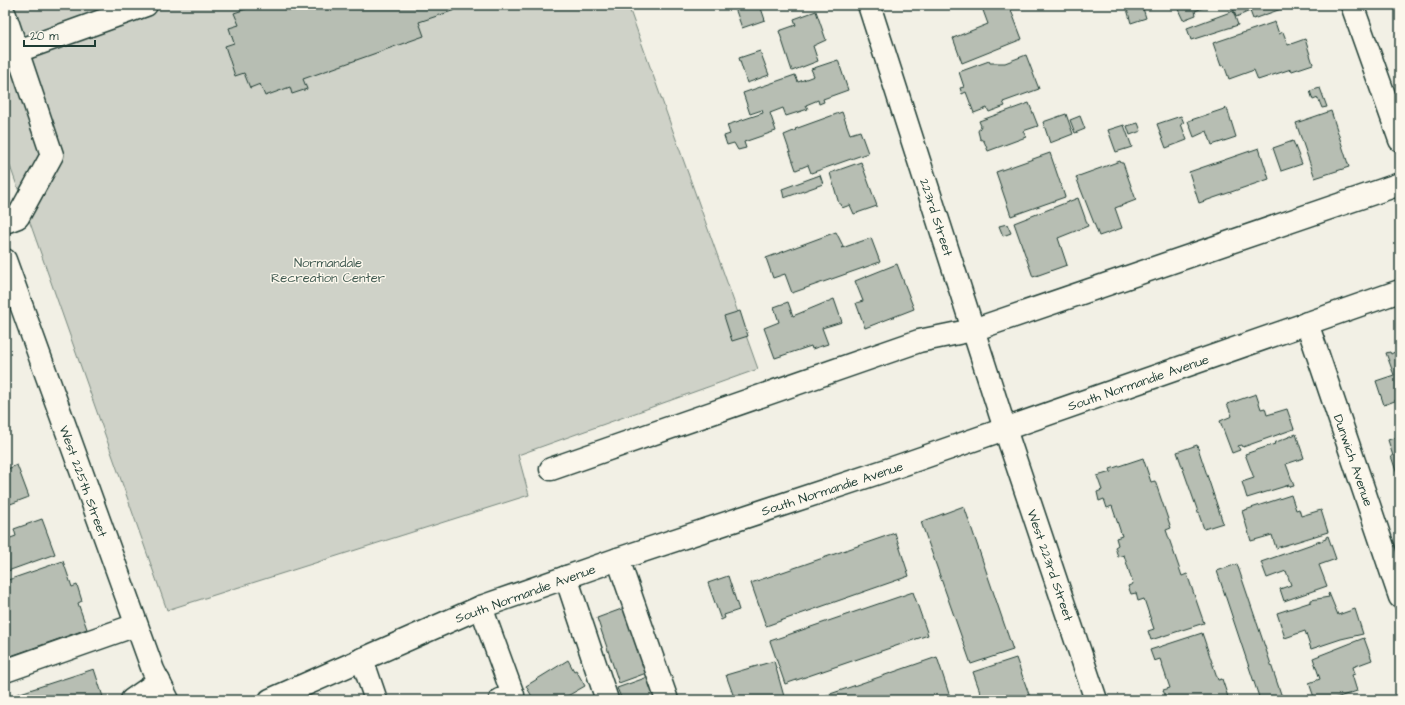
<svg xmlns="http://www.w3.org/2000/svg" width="1405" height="705" viewBox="0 0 1405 705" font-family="'Architects Daughter',sans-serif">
	<rect width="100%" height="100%" fill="#f2f0e5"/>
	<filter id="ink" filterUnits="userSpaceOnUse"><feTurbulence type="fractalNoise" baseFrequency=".025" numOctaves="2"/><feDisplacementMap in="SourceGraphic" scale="8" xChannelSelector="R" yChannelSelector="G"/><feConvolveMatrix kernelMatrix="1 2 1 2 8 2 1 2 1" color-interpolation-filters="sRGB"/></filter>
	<g filter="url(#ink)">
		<path fill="#cfd2c8" stroke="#77887e" d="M16 5H628L758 369 518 455 529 495 167 610 5 152V9Z"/>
		<g fill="#b7beb3" stroke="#1f3d34">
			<path d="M248 5H454L455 10 419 22 424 36 303 79 307 89 292 94 290 87 265 96 260 84 250 88 244 73 235 76 225 46 234 43 229 28 239 25 234 13 249 8Z"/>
			<path d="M742 5H760L765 20 742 28 735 8Z"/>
			<path d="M981 5H1009L1022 39 962 63 953 38 988 24Z"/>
			<path d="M1140 5H1142L1146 18 1131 23 1127 9Z"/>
			<path d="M1176 5H1210L1195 11 1196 15 1183 20Z"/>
			<path d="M1232 5H1283L1284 8 1253 19 1250 11 1236 17Z"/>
			<path d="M816 11 826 40 813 46 818 61 792 71 779 31 796 25 794 19Z"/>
			<path d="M1233 11 1238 25 1191 40 1187 28Z"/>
			<path d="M1275 22 1279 34 1283 32 1288 45 1305 39 1313 64 1292 71 1291 69 1258 80 1254 70 1229 79 1224 65 1221 66 1213 43Z"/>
			<path d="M760 51 769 75 747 83 739 58Z"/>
			<path d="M1026 55 1039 89 1003 102 1005 106 989 112 987 108 974 113 966 92 962 94 960 88 964 87 959 72 989 61 990 63H1005Z"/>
			<path d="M838 60 848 90 823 99 824 102 819 104 818 100 806 105 808 109 786 116 783 108 770 113 776 131 744 142 746 148 738 150 734 143 727 145 724 136 730 134 727 125 763 113 762 110 750 114 743 93 795 75 798 82 814 76 811 69Z"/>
			<path d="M1320 88 1327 107 1322 108 1318 98 1313 100 1310 91Z"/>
			<path d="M1029 103 1038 126 1023 131 1026 137 988 151 984 141 980 139 978 131 981 126 979 121Z"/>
			<path d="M1227 108 1236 137 1212 145 1207 131 1194 137 1188 121Z"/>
			<path d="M1331 111 1349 167 1315 178 1296 123Z"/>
			<path d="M842 112 850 134 860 131 868 153 811 173 808 165 796 170 784 135 796 130 795 129Z"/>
			<path d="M1066 114 1073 134 1050 143 1043 122Z"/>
			<path d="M1080 116 1085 129 1075 133 1070 120Z"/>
			<path d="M1181 116 1184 123 1181 124 1187 140 1166 148 1157 124Z"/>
			<path d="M1138 123 1141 131 1130 135 1127 126Z"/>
			<path d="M1124 125 1132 147 1116 152 1108 130Z"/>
			<path d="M1293 141 1302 164 1281 171 1273 148Z"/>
			<path d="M1259 148 1269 179 1199 203 1189 172Z"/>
			<path d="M1050 153 1065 197 1011 216 996 172Z"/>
			<path d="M1120 161 1121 163H1123L1136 200 1115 208 1122 228 1099 236 1076 177Z"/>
			<path d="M861 162 877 206 854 214 850 205 842 208 841 204H839L830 173Z"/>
			<path d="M820 175 823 184 784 198 782 189Z"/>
			<path d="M1078 198 1088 226 1058 238 1067 265 1033 277 1014 223Z"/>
			<path d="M1007 224 1011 233 1003 236 999 226Z"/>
			<path d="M836 232 843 246 842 248 871 238 880 262 792 293 785 274 773 278 766 258Z"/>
			<path d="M897 264 914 309 865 328 856 303 863 301 855 281Z"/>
			<path d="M834 299 842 322 822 328 828 344 812 349 811 346 775 358 764 328 779 322 774 307 788 302 793 316Z"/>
			<path d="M740 311 748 336 732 341 724 316Z"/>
			<path d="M1400 349V399L1384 405 1376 381 1394 375 1386 353 1390 352 1391 354Z"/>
			<path d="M1256 394 1261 409 1265 408 1267 415 1287 409 1294 429 1243 447 1242 445 1238 446 1240 450 1232 453 1220 421 1232 416 1227 404Z"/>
			<path d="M1296 434 1304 458 1286 464 1294 486 1290 487 1289 485 1247 498 1242 482 1254 478 1245 454 1275 444 1274 443Z"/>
			<path d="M1400 436V483L1391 456H1393L1388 440Z"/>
			<path d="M1197 445 1223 523 1204 529 1177 452Z"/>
			<path d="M1143 458 1151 482 1155 481 1171 528 1166 530 1182 576 1187 574 1204 623 1151 640 1148 631 1154 629 1144 599 1138 601 1136 593 1131 594 1128 586 1133 584 1124 555 1118 557 1115 547 1118 545 1116 538 1122 536 1112 506 1107 508 1104 499 1099 501 1097 492 1102 490 1097 476 1111 472 1110 469Z"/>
			<path d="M17 465 29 497 5 506V470Z"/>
			<path d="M1291 495 1296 510 1299 509 1301 516 1321 510 1328 532 1276 548 1272 535 1251 541 1242 511Z"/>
			<path d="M964 506 1013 650 971 664 921 522Z"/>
			<path d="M42 519 55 554 5 572V540L16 536 14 529Z"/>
			<path d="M895 533 909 576 766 626 751 583Z"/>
			<path d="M1328 536 1336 559 1319 565 1327 586 1284 601 1280 589 1291 585 1286 571 1267 578 1261 562 1326 539V537Z"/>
			<path d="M63 561 72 587 77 585 82 601 78 603 87 629 5 658V581Z"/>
			<path d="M1237 564 1283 700H1260L1217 571Z"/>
			<path d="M728 576 739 610 724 615 725 618 721 620 708 583Z"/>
			<path d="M913 592 928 635 785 684 770 641Z"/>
			<path d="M1329 593 1338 615 1355 609 1363 634 1341 639 1311 649 1305 631 1285 638 1277 613 1311 602V600L1329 597 1328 594Z"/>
			<path d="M627 607 649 672 619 683 597 618Z"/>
			<path d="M1202 633 1218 680 1222 679 1229 700H1171L1170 697 1166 698 1163 690 1170 688 1160 659 1154 661 1150 650Z"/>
			<path d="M1364 638 1372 660 1353 667 1355 674 1352 675 1357 691 1330 700H1315L1309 683 1320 679 1313 658Z"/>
			<path d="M937 657 951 700H813Z"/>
			<path d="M1016 658 1031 700H983L973 672Z"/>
			<path d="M568 660 574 671 576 670 585 686 564 698 565 700H534L526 686Z"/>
			<path d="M774 661 785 700H735L726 675Z"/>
			<path d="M94 669 104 700H5V698Z"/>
			<path d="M648 677 657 700H622L617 688Z"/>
		</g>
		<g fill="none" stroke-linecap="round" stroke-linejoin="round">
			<g stroke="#1f3d34" stroke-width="25">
				<g id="minor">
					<path d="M1352 5 1400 140"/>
					<path d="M5 15 52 155 18 217 5 222"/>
					<path d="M18 51 146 5"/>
					<path d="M5 260 153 670 168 700"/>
					<path d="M1307 323 1400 597"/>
					<path d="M551 469 919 341 973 330 1400 184"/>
					<path d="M618 559 667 700"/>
					<path d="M566 577 607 700"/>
					<path d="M481 607 513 695 500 700"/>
					<path d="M362 659 376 700"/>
					<path d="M5 671 136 625"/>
					<path d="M132 700 159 681"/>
				</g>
			</g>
			<g stroke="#1f3d34" stroke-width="25">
				<g id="major">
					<path d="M869 5 1005 429 1096 700"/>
					<path d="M270 700 481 607 618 559 893 468 1400 291"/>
				</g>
			</g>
			<use href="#minor" stroke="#fbf7ec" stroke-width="22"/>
			<use href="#major" stroke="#fbf7ec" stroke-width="22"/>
		</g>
	</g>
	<g text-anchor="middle" stroke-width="3" stroke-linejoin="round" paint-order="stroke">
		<g font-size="13" fill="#1f3d34" stroke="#fbf7ec">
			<text transform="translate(937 217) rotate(72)" y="5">223rd Street</text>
			<text transform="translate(1138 382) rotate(-19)" y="5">South Normandie Avenue</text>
			<text transform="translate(1354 460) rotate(71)" y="5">Dunwich Avenue</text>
			<text transform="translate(84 481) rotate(70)" y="5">West 225th Street</text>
			<text transform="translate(832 488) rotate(-18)" y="5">South Normandie Avenue</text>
			<text transform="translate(1051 565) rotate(71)" y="5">West 223rd Street</text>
			<text transform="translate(525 593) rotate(-20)" y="5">South Normandie Avenue</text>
		</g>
		<g font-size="13" fill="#425b52" stroke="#fbf7ec">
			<text x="328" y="267">Normandale<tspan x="328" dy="15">Recreation Center</tspan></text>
		</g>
	</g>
	<rect width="1405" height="705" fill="none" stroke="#fbf7ec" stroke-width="20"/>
	<rect x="10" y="10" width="1385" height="685" fill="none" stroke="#1f3d34" stroke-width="1.5" filter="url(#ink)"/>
	<path d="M24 40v6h71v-6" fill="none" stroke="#1f3d34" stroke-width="2"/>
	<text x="30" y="40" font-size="12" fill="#1f3d34" stroke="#fbf7ec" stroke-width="3" paint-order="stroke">20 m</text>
</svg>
